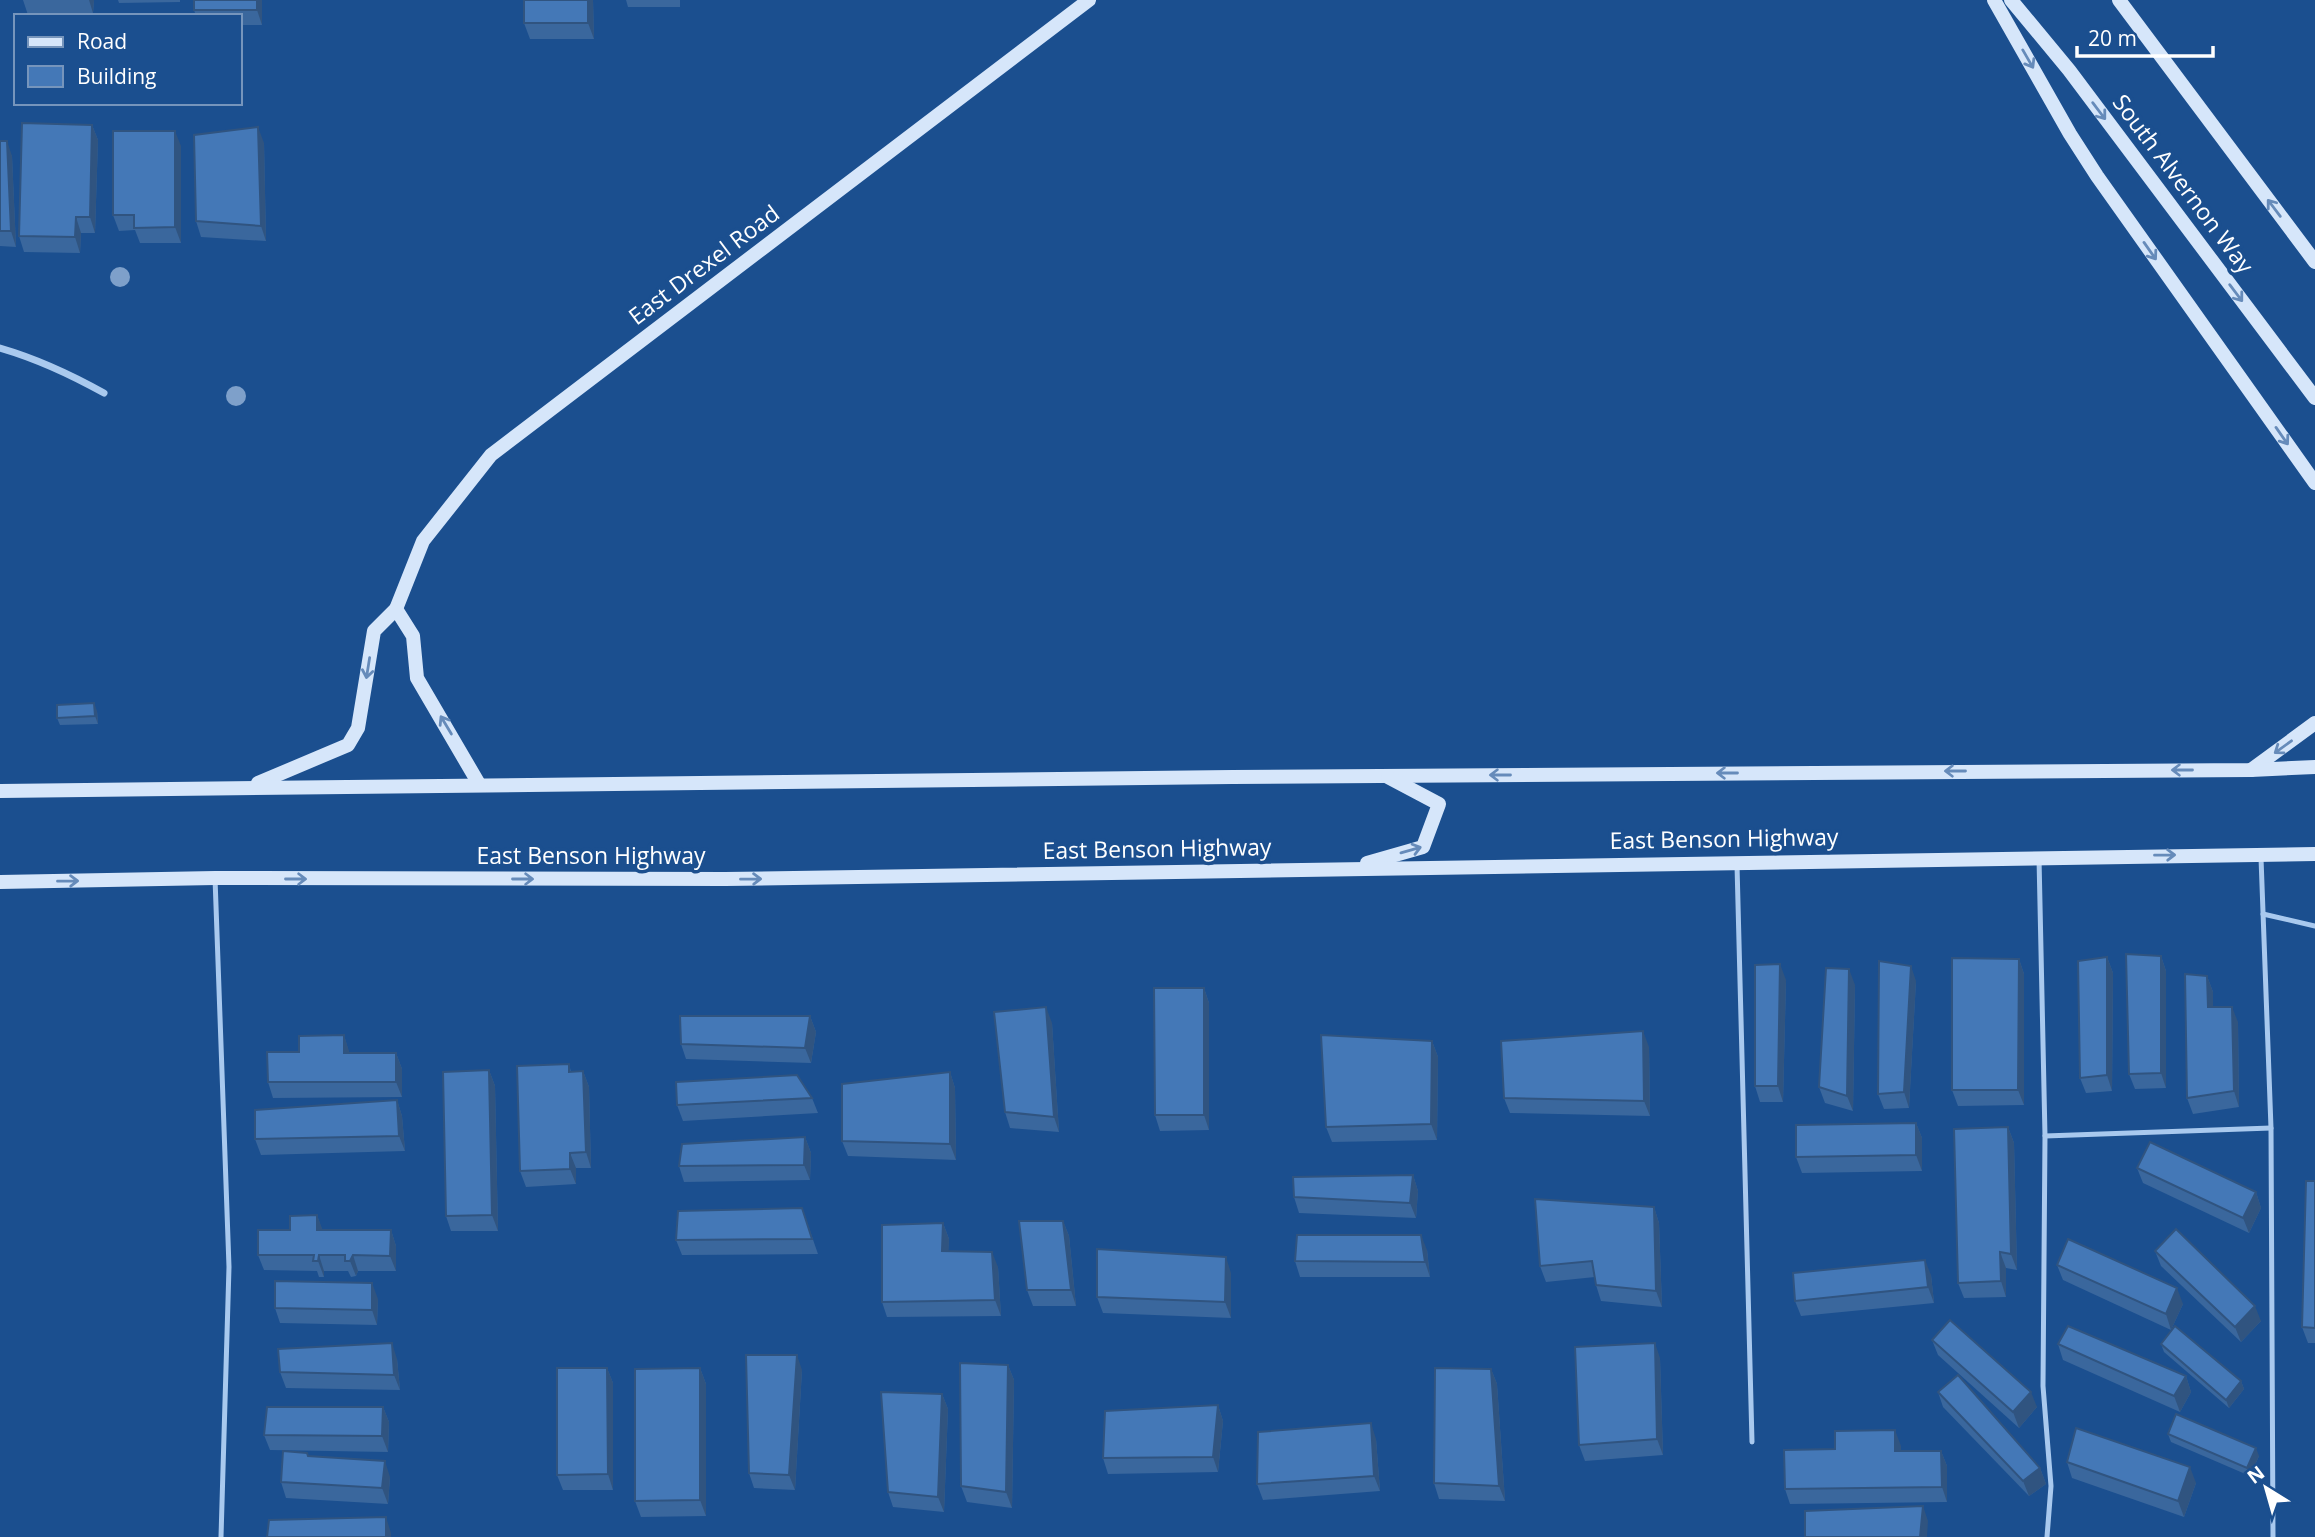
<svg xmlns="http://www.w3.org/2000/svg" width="2315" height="1537" viewBox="0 0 2315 1537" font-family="'Open Sans',sans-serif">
	<rect width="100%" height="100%" fill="#1b4f8f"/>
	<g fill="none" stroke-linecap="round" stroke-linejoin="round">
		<g stroke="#a9c9ee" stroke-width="5">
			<path d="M2039 858 2045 1136 2043 1386 2051 1486 2047 1537"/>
			<path d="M2261 858 2271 1128 2273 1537"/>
			<path d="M1737 865 1752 1442"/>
			<path d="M215 878 229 1267 221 1537"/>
			<path d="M2263 914 2315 926"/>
			<path d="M2045 1136 2271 1128"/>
		</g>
		<path stroke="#a9c9ee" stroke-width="7" d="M0 348C38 359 70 374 104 393"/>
		<g stroke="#d6e6fa" stroke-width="14">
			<path d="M1994 0 2070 134 2097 176 2315 483"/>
			<path d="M2011 0 2069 70 2315 398"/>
			<path d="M2119 0 2315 262"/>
			<path d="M396 609 413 636 417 678 479 784"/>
			<path d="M2251 770 2315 723"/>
			<path d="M258 783 348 745 358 728 374 631 396 609 423 541 491 455 1089 0"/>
			<path d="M0 791 1232 777 2251 770 2315 767"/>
			<path d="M1367 863 1423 847 1439 804 1388 777"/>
			<path d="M0 882 215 878 725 879 2315 854"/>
		</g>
	</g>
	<g fill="#7ea0ca">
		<circle cx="120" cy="277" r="10"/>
		<circle cx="236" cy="396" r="10"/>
	</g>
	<g fill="#3a679d">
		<path d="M23 0H94L93 13 28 15Z"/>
		<path d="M118 0H180V2L119 3Z"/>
		<path d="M262 0V25H240V16H196L194 10Z"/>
		<path d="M524 0H593L594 39H530L524 23Z"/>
		<path d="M626 0H680V7H628Z"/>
		<path d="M92 125 98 140 95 233H81L80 253 24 252 19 236Z"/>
		<path d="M0 141 12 156 16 247 0 246Z"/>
		<path d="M264 143 266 241 201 237 196 221Z"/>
		<path d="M181 146V243H140L135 230 119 231 113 215Z"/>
		<path d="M97 711 98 724 60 725 57 718Z"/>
		<path d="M2161 956 2166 971V1088L2135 1089 2129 1074Z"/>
		<path d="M2107 957 2113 973 2112 1091 2086 1093 2080 1078Z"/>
		<path d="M2019 959 2024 974V1105L1958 1106 1952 1090Z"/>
		<path d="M2207 976 2213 992V1007L2238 1022 2239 1107 2193 1114 2187 1098Z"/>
		<path d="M1786 980 1783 1102H1760L1755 1086Z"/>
		<path d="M1916 981 1909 1108 1884 1109 1878 1094Z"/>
		<path d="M1855 985 1853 1111 1825 1103 1819 1087Z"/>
		<path d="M1204 988 1209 1003V1130L1160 1131 1155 1115Z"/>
		<path d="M810 1016 816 1032 811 1063 686 1059 681 1044Z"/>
		<path d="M1052 1023 1059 1132 1010 1128 1005 1112Z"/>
		<path d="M344 1035 349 1053H396L402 1069V1097L273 1098 268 1082 299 1052Z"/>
		<path d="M1432 1041 1438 1057 1437 1140 1332 1142 1326 1127Z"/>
		<path d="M1649 1047 1650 1116 1510 1113 1504 1098Z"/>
		<path d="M569 1064 571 1072 583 1071 589 1087 591 1168H576V1184L526 1187 520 1171Z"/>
		<path d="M489 1070 495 1086 498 1231H451L446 1216Z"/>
		<path d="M950 1072 955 1088 956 1160 848 1156 842 1141Z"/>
		<path d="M812 1098 818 1113 683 1121 677 1105Z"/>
		<path d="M397 1100 402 1116 405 1151 261 1155 255 1139Z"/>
		<path d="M1916 1123 1922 1138V1171L1802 1173 1796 1157Z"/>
		<path d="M2008 1127 2014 1143 2017 1270 2006 1268V1297L1964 1298 1958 1283Z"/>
		<path d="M805 1137 811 1153 810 1180 684 1182 679 1166Z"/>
		<path d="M2137 1168 2256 1192 2261 1208 2249 1233 2143 1183Z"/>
		<path d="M1413 1175 1418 1191 1416 1218 1299 1213 1294 1197Z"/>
		<path d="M2315 1181V1343H2308L2302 1327Z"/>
		<path d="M1654 1207 1659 1223 1662 1307 1601 1301 1596 1285 1595 1277 1546 1282 1540 1266Z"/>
		<path d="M802 1208 818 1254 682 1255 676 1240Z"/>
		<path d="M317 1215 322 1230H391L396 1246V1271H358L356 1276 351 1277 348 1271H324V1277H319L317 1271 264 1270 258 1255 290 1230Z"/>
		<path d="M1063 1221 1069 1236 1076 1306H1033L1027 1290Z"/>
		<path d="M943 1223 949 1239 948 1251 998 1267 1001 1316 887 1317 882 1302Z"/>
		<path d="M1427 1250 1430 1277H1300L1295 1261Z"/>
		<path d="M2155 1251 2261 1321 2241 1342 2161 1266Z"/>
		<path d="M2057 1265 2183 1304 2171 1330 2063 1280Z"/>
		<path d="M1231 1273V1318L1103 1313 1097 1297Z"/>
		<path d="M1931 1275 1934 1303 1801 1316 1795 1301Z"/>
		<path d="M378 1299 377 1325 280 1323 275 1308Z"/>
		<path d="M1932 1340 2037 1407 2019 1428 1938 1355Z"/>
		<path d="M2058 1344 2186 1376 2191 1392 2180 1412 2063 1360Z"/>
		<path d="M2161 1344 2241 1381 2244 1389 2229 1408 2164 1352Z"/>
		<path d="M1660 1358 1663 1455 1585 1461 1579 1445Z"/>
		<path d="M397 1359 400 1390 286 1388 280 1372Z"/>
		<path d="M1008 1365 1014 1380 1012 1508 967 1502 961 1486Z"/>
		<path d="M607 1368 613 1383V1490H563L557 1475Z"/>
		<path d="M700 1368 706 1384V1516L641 1517 635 1501Z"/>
		<path d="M1491 1369 1497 1384 1505 1501 1439 1499 1434 1483Z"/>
		<path d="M802 1370 795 1490 754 1488 749 1473Z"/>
		<path d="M1938 1392 2040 1468 2046 1484 2029 1496 1943 1407Z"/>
		<path d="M942 1394 948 1409 944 1512 893 1507 888 1492Z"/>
		<path d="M1218 1405 1223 1421 1218 1472 1108 1474 1103 1458Z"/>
		<path d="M383 1407 389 1422 388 1452 270 1450 264 1435Z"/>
		<path d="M2168 1434 2259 1456 2250 1476 2171 1442Z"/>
		<path d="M1376 1439 1380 1491 1263 1500 1257 1484Z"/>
		<path d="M1901 1446V1451H1941L1947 1466V1502L1790 1504 1785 1489Z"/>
		<path d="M308 1456 390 1477 388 1504 286 1498 281 1482Z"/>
		<path d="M2067 1462 2196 1483 2184 1517 2072 1478Z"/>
	</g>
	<g fill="#305480">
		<path d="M89 0H94L93 13Z"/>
		<path d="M257 0H262V25L257 10Z"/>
		<path d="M588 0H593L594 39 588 23Z"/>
		<path d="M92 125 98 140 95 233 90 217Z"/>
		<path d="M258 127 264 143 266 241 261 226Z"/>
		<path d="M175 131 181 146V243L175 227Z"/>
		<path d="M7 141 12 156 16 247 11 231Z"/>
		<path d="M76 217 81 233 80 253 75 237Z"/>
		<path d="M94 703 97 711 98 724 95 716Z"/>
		<path d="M2161 956 2166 971V1088L2161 1073Z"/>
		<path d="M2107 957 2113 973 2112 1091 2107 1075Z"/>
		<path d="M2019 959 2024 974V1105L2018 1090Z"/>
		<path d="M1780 964 1786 980 1783 1102 1778 1086Z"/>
		<path d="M1911 966 1916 981 1909 1108 1904 1092Z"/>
		<path d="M1849 969 1855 985 1853 1111 1847 1096Z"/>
		<path d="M2207 976 2213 992V1023L2208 1007Z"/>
		<path d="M1204 988 1209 1003V1130L1204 1115Z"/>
		<path d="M1046 1007 1052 1023 1059 1132 1054 1117Z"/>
		<path d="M2232 1007 2238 1022 2239 1107 2234 1091Z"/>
		<path d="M810 1016 816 1032 811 1063 805 1048Z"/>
		<path d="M1643 1031 1649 1047 1650 1116 1644 1101Z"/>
		<path d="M344 1035 349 1051 350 1069 344 1053Z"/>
		<path d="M1432 1041 1438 1057 1437 1140 1431 1124Z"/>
		<path d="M396 1053 402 1069V1097L396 1082Z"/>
		<path d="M489 1070 495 1086 498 1231 492 1215Z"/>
		<path d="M583 1071 589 1087 591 1168 586 1152Z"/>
		<path d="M950 1072 955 1088 956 1160 950 1144Z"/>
		<path d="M397 1100 402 1116 405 1151 399 1136Z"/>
		<path d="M1916 1123 1922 1138V1171L1916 1155Z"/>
		<path d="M2008 1127 2014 1143 2017 1270 2011 1254Z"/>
		<path d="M805 1137 811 1153 810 1180 804 1165Z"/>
		<path d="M570 1153 576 1168V1184L570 1169Z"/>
		<path d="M1413 1175 1418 1191 1416 1218 1410 1203Z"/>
		<path d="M2256 1192 2261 1208 2249 1233 2243 1218Z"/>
		<path d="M1654 1207 1659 1223 1662 1307 1656 1291Z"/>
		<path d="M317 1215 323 1231 317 1230Z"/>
		<path d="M1063 1221 1069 1236 1076 1306 1071 1290Z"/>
		<path d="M943 1223 949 1239 948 1266 942 1251Z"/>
		<path d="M391 1230 396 1246V1271L390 1256Z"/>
		<path d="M1421 1235 1427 1250 1430 1277 1425 1262Z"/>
		<path d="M992 1252 998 1267 1001 1316 995 1300Z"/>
		<path d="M2000 1252 2006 1268V1297L2001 1281Z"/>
		<path d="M319 1255 324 1271V1277L318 1261Z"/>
		<path d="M353 1255 358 1271 356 1276 350 1261Z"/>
		<path d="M1226 1257 1231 1273V1318L1225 1302Z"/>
		<path d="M1925 1260 1931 1275 1934 1303 1928 1287Z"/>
		<path d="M372 1283 378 1299 377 1325 372 1310Z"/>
		<path d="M2177 1288 2183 1304 2171 1330 2166 1314Z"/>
		<path d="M2255 1306 2261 1321 2241 1342 2235 1327Z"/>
		<path d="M392 1343 397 1359 400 1390 394 1375Z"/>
		<path d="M1655 1343 1660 1358 1663 1455 1657 1439Z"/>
		<path d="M797 1355 802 1370 795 1490 789 1475Z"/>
		<path d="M1008 1365 1014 1380 1012 1508 1006 1492Z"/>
		<path d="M607 1368 613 1383V1490L608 1474Z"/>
		<path d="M700 1368 706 1384V1516L700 1500Z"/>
		<path d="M1491 1369 1497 1384 1505 1501 1499 1486Z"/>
		<path d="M2186 1376 2191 1392 2180 1412 2174 1396Z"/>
		<path d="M2241 1381 2244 1389 2229 1408 2226 1400Z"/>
		<path d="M2031 1392 2037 1407 2019 1428 2013 1412Z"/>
		<path d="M942 1394 948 1409 944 1512 938 1497Z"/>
		<path d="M1218 1405 1223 1421 1218 1472 1213 1457Z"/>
		<path d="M383 1407 389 1422 388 1452 382 1436Z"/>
		<path d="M1371 1423 1376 1439 1380 1491 1374 1476Z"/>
		<path d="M1895 1430 1901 1446V1467L1895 1451Z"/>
		<path d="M2256 1448 2259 1456 2250 1476 2247 1468Z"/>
		<path d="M1941 1451 1947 1466V1502L1942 1487Z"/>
		<path d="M385 1461 390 1477 388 1504 382 1488Z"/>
		<path d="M2190 1467 2196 1483 2184 1517 2178 1501Z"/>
		<path d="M2040 1468 2046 1484 2029 1496 2023 1481Z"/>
		<path d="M1923 1506 1928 1521 1927 1537H1920Z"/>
		<path d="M386 1517 391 1533V1537H386Z"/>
	</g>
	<g fill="#4478b7" stroke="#305480" stroke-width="2">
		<rect x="194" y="0" width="63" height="10"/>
		<rect x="524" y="0" width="64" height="23"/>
		<path d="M22 123 92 125 90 217H76L75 237 19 236Z"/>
		<path d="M258 127 261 226 196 221 194 135Z"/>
		<path d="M113 131H175V227L134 228V215H113Z"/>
		<path d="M0 141H7L11 231H0Z"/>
		<path d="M94 703 95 716 57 718V705Z"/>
		<path d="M2126 954 2161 956V1073L2129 1074Z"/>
		<path d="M2107 957V1075L2080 1078 2078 961Z"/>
		<path d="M1952 958 2019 959 2018 1090H1952Z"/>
		<path d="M1879 961 1911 966 1904 1092 1878 1094Z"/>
		<path d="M1780 964 1778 1086H1755V965Z"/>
		<path d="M1826 968 1849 969 1847 1096 1819 1087Z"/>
		<path d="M2185 974 2207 976 2208 1007H2232L2234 1091 2187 1098Z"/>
		<path d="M1154 988H1204V1115H1155Z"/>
		<path d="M1046 1007 1054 1117 1005 1112 994 1012Z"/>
		<path d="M680 1016H810L805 1048 681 1044Z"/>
		<path d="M1643 1031 1644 1101 1504 1098 1501 1041Z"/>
		<path d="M344 1035V1053H396V1082H268L267 1052H299V1036Z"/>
		<path d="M1321 1035 1432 1041 1431 1124 1326 1127Z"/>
		<path d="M569 1064V1072L583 1071 586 1152 570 1153V1169L520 1171 517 1066Z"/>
		<path d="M489 1070 492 1215 446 1216 443 1072Z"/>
		<path d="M950 1072V1144L842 1141V1084Z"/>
		<path d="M797 1075 812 1098 677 1105 676 1082Z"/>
		<path d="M397 1100 399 1136 255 1139V1110Z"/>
		<path d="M1916 1123V1155L1796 1157V1125Z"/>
		<path d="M2008 1127 2011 1254 2000 1252 2001 1281 1958 1283 1954 1129Z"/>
		<path d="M805 1137 804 1165 679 1166 682 1144Z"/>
		<path d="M2150 1142 2256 1192 2243 1218 2137 1168Z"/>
		<path d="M1413 1175 1410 1203 1294 1197 1293 1177Z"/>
		<path d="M2306 1181H2315V1328L2302 1327Z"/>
		<path d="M1535 1199 1654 1207 1656 1291 1596 1285 1592 1261 1540 1266Z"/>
		<path d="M802 1208 812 1239 676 1240 678 1211Z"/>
		<path d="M317 1215V1230H391L390 1256 353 1255 350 1261H345V1255H319L318 1261H313L314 1255H258V1230H290V1216Z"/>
		<path d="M1019 1221H1063L1071 1290H1027Z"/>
		<path d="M943 1223 942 1251 992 1252 995 1300 882 1302V1225Z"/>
		<path d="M2176 1229 2255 1306 2235 1327 2155 1251Z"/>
		<path d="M1297 1235H1421L1425 1262 1295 1261Z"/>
		<path d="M2068 1239 2177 1288 2166 1314 2057 1265Z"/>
		<path d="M1097 1249 1226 1257 1225 1302 1097 1297Z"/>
		<path d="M1925 1260 1928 1287 1795 1301 1793 1273Z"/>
		<path d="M275 1281 372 1283V1310L275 1308Z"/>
		<path d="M1950 1320 2031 1392 2013 1412 1932 1340Z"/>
		<path d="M2068 1326 2186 1376 2174 1396 2058 1344Z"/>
		<path d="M2175 1326 2241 1381 2226 1400 2161 1344Z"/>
		<path d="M392 1343 394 1375 280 1372 278 1349Z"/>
		<path d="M1655 1343 1657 1439 1579 1445 1575 1347Z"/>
		<path d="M746 1355H797L789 1475 749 1473Z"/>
		<path d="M960 1363 1008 1365 1006 1492 961 1486Z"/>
		<path d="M557 1368H607L608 1474 557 1475Z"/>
		<path d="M700 1368V1500L635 1501V1369Z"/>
		<path d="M1435 1368 1491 1369 1499 1486 1434 1483Z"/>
		<path d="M1958 1375 2040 1468 2023 1481 1938 1392Z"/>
		<path d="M881 1392 942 1394 938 1497 888 1492Z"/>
		<path d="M1218 1405 1213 1457 1103 1458 1105 1411Z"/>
		<path d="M267 1407H383L382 1436 264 1435Z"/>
		<path d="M2176 1414 2256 1448 2247 1468 2168 1434Z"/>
		<path d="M1371 1423 1374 1476 1257 1484 1258 1432Z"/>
		<path d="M2076 1428 2190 1467 2178 1501 2067 1462Z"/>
		<path d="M1895 1430V1451H1941L1942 1487 1785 1489 1784 1450 1835 1449V1431Z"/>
		<path d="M283 1451 307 1453 308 1456 385 1461 382 1488 281 1482Z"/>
		<path d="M1923 1506 1920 1537H1805V1511Z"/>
		<path d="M386 1517V1537H267L269 1520Z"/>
	</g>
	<defs><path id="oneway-shaft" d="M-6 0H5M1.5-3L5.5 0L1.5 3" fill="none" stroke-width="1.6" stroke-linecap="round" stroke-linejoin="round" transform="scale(1.75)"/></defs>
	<g stroke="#668bba">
		<use href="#oneway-shaft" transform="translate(2028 59) rotate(60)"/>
		<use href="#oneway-shaft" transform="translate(2099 111) rotate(53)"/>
		<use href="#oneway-shaft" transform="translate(2274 208) rotate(-127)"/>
		<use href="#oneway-shaft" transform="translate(2150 251) rotate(55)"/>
		<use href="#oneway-shaft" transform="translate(2236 293) rotate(53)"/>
		<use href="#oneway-shaft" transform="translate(2282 436) rotate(55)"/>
		<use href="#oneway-shaft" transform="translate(368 668) rotate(99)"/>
		<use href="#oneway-shaft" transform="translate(446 725) rotate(-121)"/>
		<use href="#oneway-shaft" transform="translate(2283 747) rotate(144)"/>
		<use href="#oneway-shaft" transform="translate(2182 770) rotate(180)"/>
		<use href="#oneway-shaft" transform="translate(1955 771) rotate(180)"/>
		<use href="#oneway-shaft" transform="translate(1727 773) rotate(180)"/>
		<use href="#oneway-shaft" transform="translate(1500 775) rotate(180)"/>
		<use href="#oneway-shaft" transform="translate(1411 850) rotate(-16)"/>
		<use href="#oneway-shaft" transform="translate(2165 855) rotate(-1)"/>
		<use href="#oneway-shaft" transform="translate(296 879)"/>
		<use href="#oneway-shaft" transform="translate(523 879)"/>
		<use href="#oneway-shaft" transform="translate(751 879) rotate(-1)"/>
		<use href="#oneway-shaft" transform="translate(68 881) rotate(-1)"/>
	</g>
	<g text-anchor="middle" stroke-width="7" stroke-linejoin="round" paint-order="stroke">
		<g font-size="23" fill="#fff" stroke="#1b4f8f">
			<text transform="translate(2183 184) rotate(53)" y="8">South Alvernon Way</text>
			<text transform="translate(704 265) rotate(-37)" y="8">East Drexel Road</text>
			<text transform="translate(1724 839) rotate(-1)" y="8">East Benson Highway</text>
			<text transform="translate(1157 849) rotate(-1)" y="8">East Benson Highway</text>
			<text x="591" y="864">East Benson Highway</text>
		</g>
	</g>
	<rect x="14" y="14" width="228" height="91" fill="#1b4f8f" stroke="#7695bc" stroke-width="2"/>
	<rect x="28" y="37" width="35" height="10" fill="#d6e6fa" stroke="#7695bc" stroke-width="2"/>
	<text x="77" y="49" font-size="21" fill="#ffffff">Road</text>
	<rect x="28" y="66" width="35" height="21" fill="#4478b7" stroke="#7695bc" stroke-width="2"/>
	<text x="77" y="84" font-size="21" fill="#ffffff">Building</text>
	<g transform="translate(2266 1488) rotate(323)" stroke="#1b4f8f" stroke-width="5" paint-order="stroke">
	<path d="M0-5L12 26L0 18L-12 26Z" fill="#ffffff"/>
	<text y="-10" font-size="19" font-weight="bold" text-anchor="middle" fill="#ffffff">N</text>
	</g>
	<path d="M2077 46v10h136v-10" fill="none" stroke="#ffffff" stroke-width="3.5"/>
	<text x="2088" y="46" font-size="21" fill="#ffffff" stroke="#1b4f8f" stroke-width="5" paint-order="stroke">20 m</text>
</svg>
